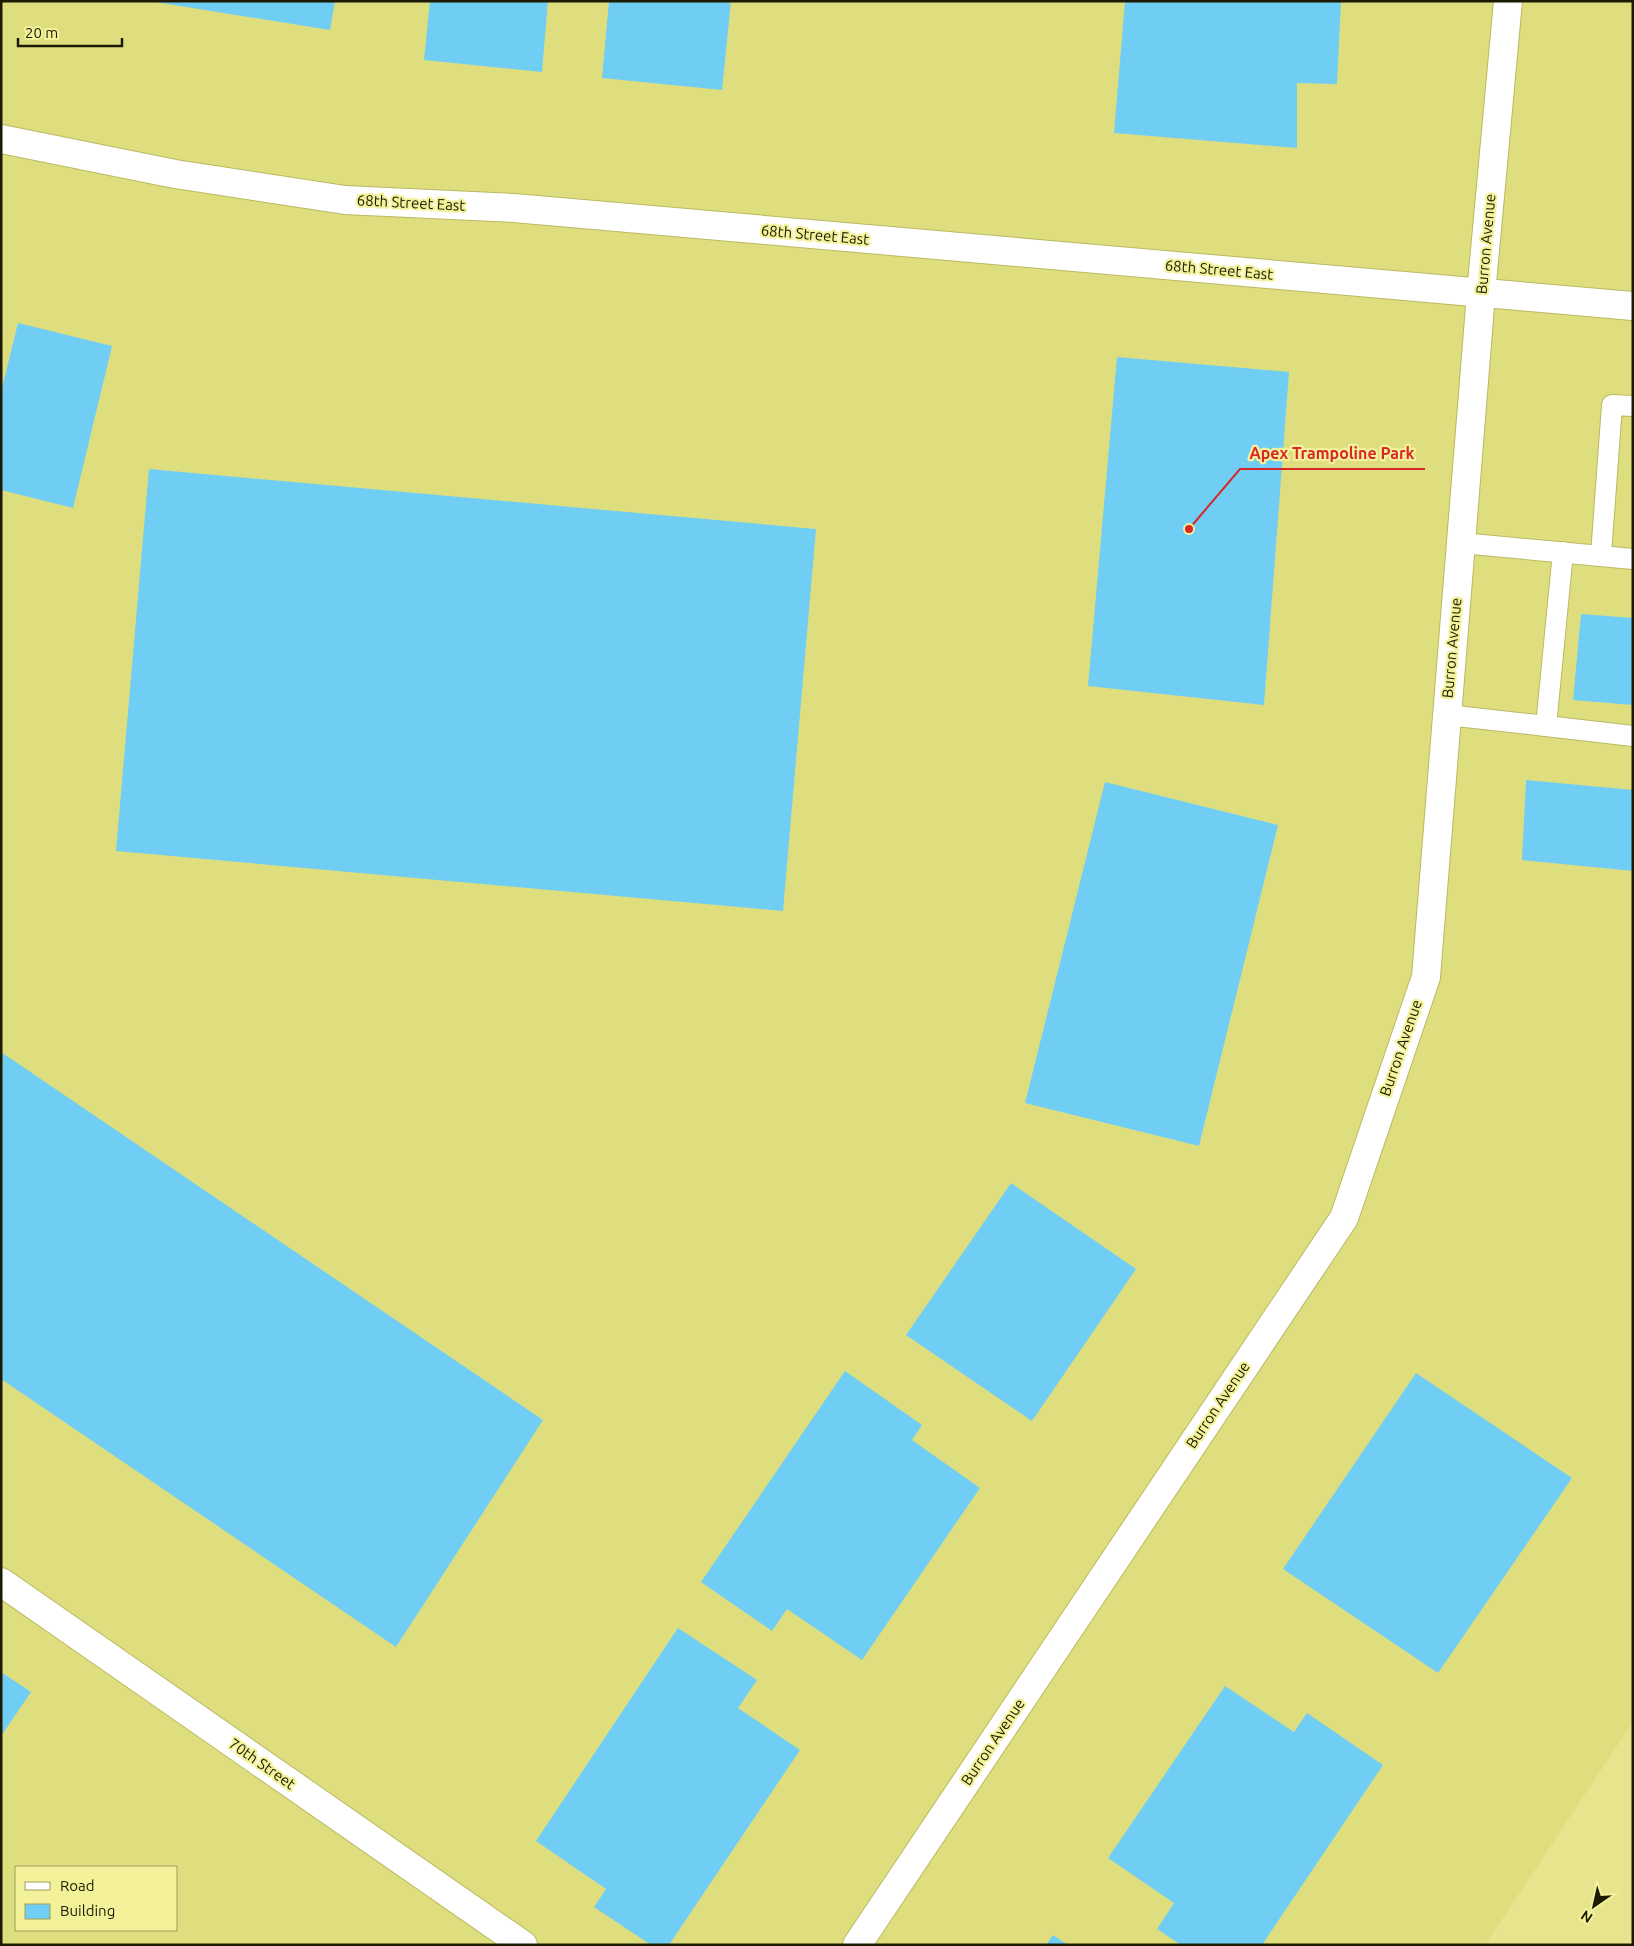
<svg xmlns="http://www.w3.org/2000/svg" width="1634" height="1946" viewBox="0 0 1634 1946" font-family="Ubuntu,sans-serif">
	<rect width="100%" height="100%" fill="#e6e58e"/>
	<path fill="#dfde7e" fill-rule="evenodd" d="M1 1H1633V1722L1485 1945H1ZM16 1867H176V1930H16Z"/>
	<g fill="#70cef5">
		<path d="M149 1H335L330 30Z"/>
		<path d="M430 1H548L542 72 424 60Z"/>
		<path d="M609 1H731L722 90 602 78Z"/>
		<path d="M1125 1H1341L1337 84 1297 83V148L1114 133Z"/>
		<path d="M18 323 112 346 73 508 1 490V392Z"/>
		<path d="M1117 357 1289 372 1264 705 1088 686Z"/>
		<path d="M149 469 816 529 783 911 116 851Z"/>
		<path d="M1581 614 1633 618V705L1573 700Z"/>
		<path d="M1526 780 1633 790V871L1522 860Z"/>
		<path d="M1105 782 1278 825 1199 1146 1025 1103Z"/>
		<path d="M1 1052 543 1420 396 1647 1 1379Z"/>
		<path d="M1011 1183 1136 1269 1032 1421 906 1335Z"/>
		<path d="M845 1371 922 1425 912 1440 980 1488 862 1660 787 1609 772 1631 701 1582Z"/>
		<path d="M1416 1373 1572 1478 1438 1673 1283 1569Z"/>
		<path d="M678 1628 757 1680 738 1708 800 1750 669 1945H651L594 1907 606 1889 536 1841Z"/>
		<path d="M1 1672 31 1692 1 1736Z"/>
		<path d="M1225 1686 1294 1732 1307 1713 1383 1765 1262 1945H1181L1157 1929 1174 1903 1108 1858Z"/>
		<path d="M1053 1935 1068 1945H1046Z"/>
	</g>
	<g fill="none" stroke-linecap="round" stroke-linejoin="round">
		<g stroke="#bab963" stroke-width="22">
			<g id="lane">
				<path d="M1461 543 1633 559"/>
				<path d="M1601 555 1612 405 1633 406"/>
				<path d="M1447 715 1546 726 1563 552"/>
				<path d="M1546 726 1633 736"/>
			</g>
		</g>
		<g stroke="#bab963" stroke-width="30">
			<g id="street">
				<path d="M1 139 175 174 345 200 514 208 1633 306"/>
				<path d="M1 1582 523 1945"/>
				<path d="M857 1945 1344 1218 1426 977 1481 294 1508 1"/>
			</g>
		</g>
		<use href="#lane" stroke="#fff" stroke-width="20"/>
		<use href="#street" stroke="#fff" stroke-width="28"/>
	</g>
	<g text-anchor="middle" stroke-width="4.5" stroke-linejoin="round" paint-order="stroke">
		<g font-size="15" fill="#1c1b02" stroke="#f3f29b">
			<text transform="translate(411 203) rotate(3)" y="5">68th Street East</text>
			<text transform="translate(815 235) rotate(5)" y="5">68th Street East</text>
			<text transform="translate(1486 244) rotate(-85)" y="5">Burron Avenue</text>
			<text transform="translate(1219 270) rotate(5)" y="5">68th Street East</text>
			<text transform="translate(1452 648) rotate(-85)" y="5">Burron Avenue</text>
			<text transform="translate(1401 1048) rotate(-71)" y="5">Burron Avenue</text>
			<text transform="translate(1218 1405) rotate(-56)" y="5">Burron Avenue</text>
			<text transform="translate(993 1742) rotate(-56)" y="5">Burron Avenue</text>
			<text transform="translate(262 1764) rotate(35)" y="5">70th Street</text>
		</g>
	</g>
	<path fill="none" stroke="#d62828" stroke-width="2" d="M1189 529L1240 469H1425"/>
	<circle fill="#d62828" stroke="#f3f29b" stroke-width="2" cx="1189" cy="529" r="5"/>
	<g font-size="16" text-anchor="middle" font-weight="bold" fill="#d62828" stroke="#f3f29b" stroke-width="4.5" stroke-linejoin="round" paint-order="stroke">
		<text x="1332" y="459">Apex Trampoline Park</text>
	</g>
	<rect width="1634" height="1946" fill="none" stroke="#1c1b02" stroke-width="5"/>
	<rect x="15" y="1866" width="162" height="65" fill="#f3f29b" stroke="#9d9c5e"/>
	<rect x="25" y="1882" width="25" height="8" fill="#ffffff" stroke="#9d9c5e"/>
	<text x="60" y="1891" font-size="15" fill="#1c1b02">Road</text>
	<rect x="25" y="1904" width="25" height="15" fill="#70cef5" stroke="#9d9c5e"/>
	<text x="60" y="1916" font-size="15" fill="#1c1b02">Building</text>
	<g transform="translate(1594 1906) rotate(214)" stroke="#f3f29b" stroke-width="4" paint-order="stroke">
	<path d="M0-4L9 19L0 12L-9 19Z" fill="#1c1b02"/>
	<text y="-8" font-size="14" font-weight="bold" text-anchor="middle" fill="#1c1b02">N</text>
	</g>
	<path d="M18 38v8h104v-8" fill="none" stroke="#1c1b02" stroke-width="2.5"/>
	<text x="25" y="38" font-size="15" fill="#1c1b02" stroke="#f3f29b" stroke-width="4" paint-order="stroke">20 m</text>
</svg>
